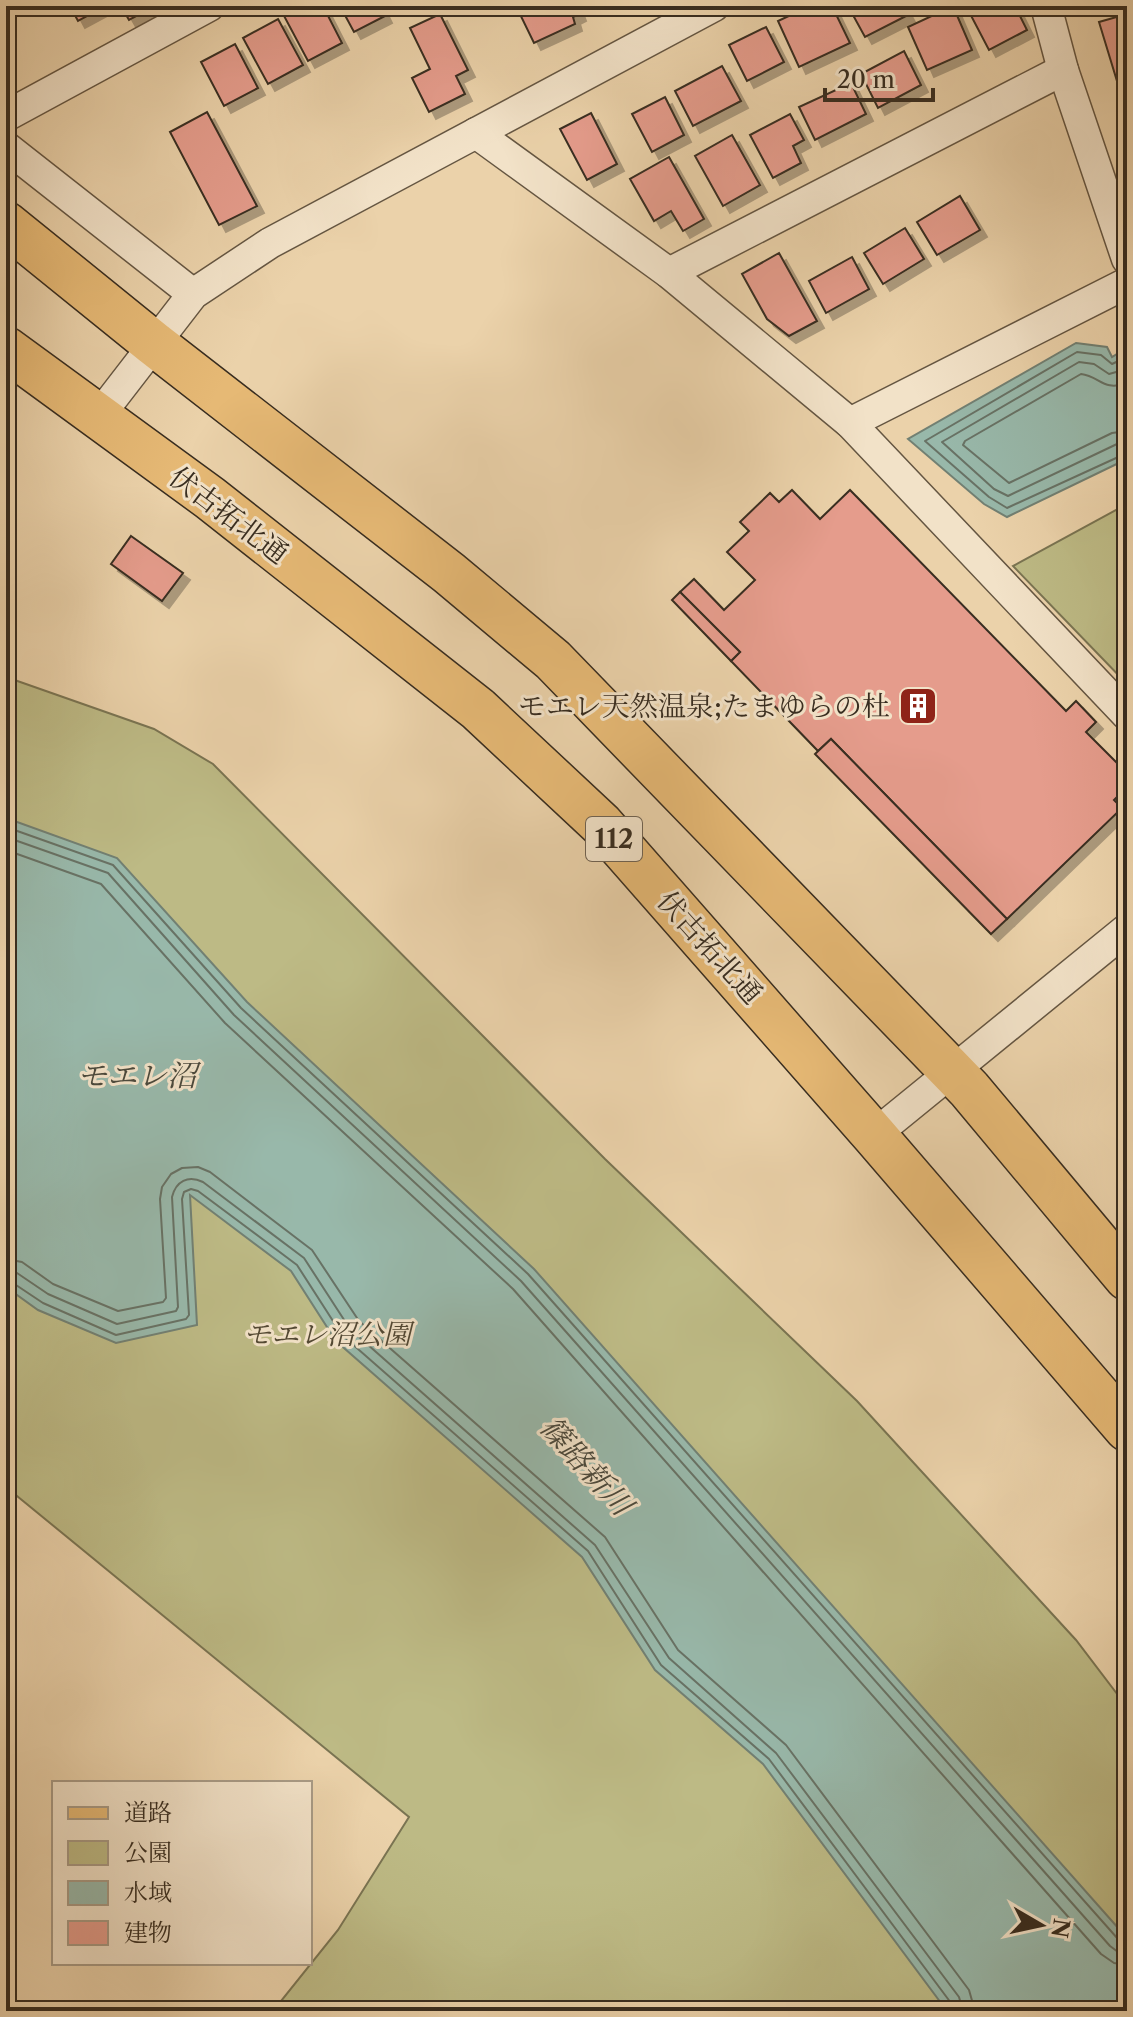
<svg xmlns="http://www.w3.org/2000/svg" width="1133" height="2017" viewBox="0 0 1133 2017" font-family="'Libre Caslon Text','Noto Serif JP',serif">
	<defs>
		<filter id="shadow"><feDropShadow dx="7" dy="7" stdDeviation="0" flood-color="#0004"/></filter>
	</defs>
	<rect width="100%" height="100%" fill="#ebd2aa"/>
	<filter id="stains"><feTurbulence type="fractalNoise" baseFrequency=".0025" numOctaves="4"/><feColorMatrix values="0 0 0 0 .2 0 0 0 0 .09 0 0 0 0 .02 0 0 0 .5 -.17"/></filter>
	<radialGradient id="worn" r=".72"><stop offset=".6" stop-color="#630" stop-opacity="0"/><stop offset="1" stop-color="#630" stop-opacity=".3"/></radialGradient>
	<g fill="#bdba85" stroke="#7a7452" stroke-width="2">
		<path d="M1127 504V684L1013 566Z"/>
		<path d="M6 677 154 729 213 764 605 1159 857 1401 1076 1640 1127 1707V2011H273L338 1930 409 1817 6 1487Z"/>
	</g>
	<g fill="#98b8aa" stroke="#728073" stroke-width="2">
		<path d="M1076 343 1107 347 1112 357 1125 349 1127 353V459L1007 517 984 504 908 439Z"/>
		<path d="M6 818 117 858 247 1002 534 1269 1127 1938V2011H947L763 1764 655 1670 582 1557 336 1341 291 1271 190 1195 197 1325 116 1343 38 1310 6 1287Z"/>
	</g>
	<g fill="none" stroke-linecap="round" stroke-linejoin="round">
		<g stroke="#687265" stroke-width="2">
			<path d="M1127 357 1112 364 1101 355 1077 352 925 441 989 497 1007 508 1127 453"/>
			<path d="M1127 369 1109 374 1094 364 1079 362 942 442 994 489 1008 496 1117 444 1127 443"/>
			<path d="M1127 383C1103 392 1100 376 1081 374L965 441 963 445 1009 483 1112 433 1127 431"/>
			<path d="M6 827 113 865 241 1008 528 1274 1118 1939 1127 1943"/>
			<path d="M6 837 108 873 234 1015 521 1281 1110 1946 1118 1952 1127 1953"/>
			<path d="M6 850 101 884 225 1023 513 1289 1101 1954 1114 1963 1127 1965"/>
			<path d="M6 1259 22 1262 53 1284 118 1311 163 1302 166 1298 160 1199 162 1187 171 1174 182 1168 198 1167 210 1172 312 1250 359 1321 605 1537 678 1650 786 1745 969 1990 975 2011"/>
			<path d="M6 1271 17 1273 48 1294 117 1324 176 1311 178 1307 172 1197C176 1181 188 1175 203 1182L304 1258 350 1329 595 1545 669 1658 776 1753 959 1997 963 2011"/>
			<path d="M6 1281 13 1283 43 1303 116 1335 186 1319 189 1315 182 1199 184 1192 191 1189 198 1191 297 1265 342 1335 588 1551 661 1665 769 1759 951 2003 953 2011"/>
		</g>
	</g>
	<g fill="#e59c8c" stroke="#382d20" stroke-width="2" filter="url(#shadow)">
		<path d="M70 6H104V7L78 21Z"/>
		<path d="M121 6H155L129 20Z"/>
		<path d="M298 6H323L342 43 308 61 283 14Z"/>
		<path d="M340 6H380L385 16 354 32Z"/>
		<path d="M516 6H576L579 14 573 17 575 24 534 43Z"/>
		<path d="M810 6H832L850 43 799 67 778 21Z"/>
		<path d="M848 6H903L908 15 865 37Z"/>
		<path d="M953 6 972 50 927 70 908 27Z"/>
		<path d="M966 6H1015L1027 30 989 50Z"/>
		<path d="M440 14 468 70 456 76 465 94 429 112 412 78 430 69 410 28Z"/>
		<path d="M1127 14V114L1099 22Z"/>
		<path d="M278 19 303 65 268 84 243 38Z"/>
		<path d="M766 27 784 62 747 81 729 45Z"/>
		<path d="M235 44 258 88 224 106 201 62Z"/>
		<path d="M904 51 921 85 878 108 861 74Z"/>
		<path d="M722 66 741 101 693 126 675 91Z"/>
		<path d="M851 83 866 114 815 140 799 107Z"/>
		<path d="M665 97 684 135 652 152 632 114Z"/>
		<path d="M207 112 257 206 219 225 170 132Z"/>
		<path d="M591 113 617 164 587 180 560 129Z"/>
		<path d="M790 114 804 140 793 146 801 163 773 178 750 135Z"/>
		<path d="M732 135 760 185 723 206 695 156Z"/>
		<path d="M669 157 704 219 683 231 671 211 654 221 630 179Z"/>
		<path d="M960 196 980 230 937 255 917 222Z"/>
		<path d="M905 228 924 259 883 284 864 253Z"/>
		<path d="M779 253 817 321 789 336 767 319 742 274Z"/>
		<path d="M852 257 869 289 826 313 809 281Z"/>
		<path d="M792 490 820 519 850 490 1066 711 1076 701 1096 722 1086 732 1127 773V787L1114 800 1122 808 1007 919 831 739 818 751 731 661 740 652 680 592 694 579 724 610 755 580 727 552 749 531 740 522 770 493 779 502Z"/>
		<path d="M131 536 183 573 162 601 111 564Z"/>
		<path d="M680 592 740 652 731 661 672 600Z"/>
		<path d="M831 739 1007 919 991 934 815 754Z"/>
	</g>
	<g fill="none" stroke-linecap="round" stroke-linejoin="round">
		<g stroke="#655642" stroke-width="33">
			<g id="street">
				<path d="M1046 6 1063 70 1127 259"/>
				<path d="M6 116 209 6"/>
				<path d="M476 133 669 273 850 423 1127 715"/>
				<path d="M6 147 193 294"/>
				<path d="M669 273 1063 70"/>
				<path d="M98 417 193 294 270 243 714 6"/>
				<path d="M850 423 1127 283"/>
				<path d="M874 1135 1127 929"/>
			</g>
		</g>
		<g stroke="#382d20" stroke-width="47">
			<g id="primary">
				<path d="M6 224 153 343 449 573 553 660 969 1089 1127 1278"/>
				<path d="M6 349 210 498 478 709 601 824 874 1135 1127 1429"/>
			</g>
		</g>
		<use href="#street" stroke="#f2e2c8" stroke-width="30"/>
		<use href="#primary" stroke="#e6b975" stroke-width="44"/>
	</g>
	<defs>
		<g id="building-square" transform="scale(2)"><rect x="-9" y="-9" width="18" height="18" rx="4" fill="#8f2418" stroke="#f2e2c8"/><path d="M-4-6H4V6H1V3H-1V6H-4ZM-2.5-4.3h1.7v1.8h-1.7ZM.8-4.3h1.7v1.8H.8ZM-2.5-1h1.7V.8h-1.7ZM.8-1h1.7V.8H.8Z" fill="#fff"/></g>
	</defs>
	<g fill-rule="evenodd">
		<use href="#building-square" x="918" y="706"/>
	</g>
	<g text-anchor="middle" stroke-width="6" stroke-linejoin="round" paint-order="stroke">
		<rect fill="#f2e2c8" stroke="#706352" stroke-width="2" x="586" y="817" width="56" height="44" rx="6"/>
		<g font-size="26" font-weight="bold" fill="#382d20">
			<text x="614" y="848">112</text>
		</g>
		<g font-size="28" fill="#382d20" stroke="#f2e2c8">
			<text transform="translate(229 515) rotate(37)" y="10">伏古拓北通</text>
			<text transform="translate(710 947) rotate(48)" y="10">伏古拓北通</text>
		</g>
		<g font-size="28" fill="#382d20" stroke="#f2e2c8" text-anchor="end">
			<text x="890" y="716">モエレ天然温泉;たまゆらの杜</text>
		</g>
		<g font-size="28" font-style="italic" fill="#534934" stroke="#f2e2c8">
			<text x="327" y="1344">モエレ沼公園</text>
		</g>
		<g font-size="30" font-style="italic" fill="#4b493c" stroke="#f2e2c8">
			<text x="137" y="1086">モエレ沼</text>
			<text transform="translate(586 1466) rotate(48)" y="10">篠路新川</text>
		</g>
	</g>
	<rect width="1133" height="2017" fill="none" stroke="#ebd2aa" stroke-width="32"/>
	<rect x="8" y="8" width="1117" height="2001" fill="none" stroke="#382d20" stroke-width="4"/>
	<rect x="16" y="16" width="1101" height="1985" fill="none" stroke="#382d20" stroke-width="2"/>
	<rect x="52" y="1781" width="260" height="184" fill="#f2e2c8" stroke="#a89a85" stroke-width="2"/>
	<rect x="68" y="1807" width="40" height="12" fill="#e6b975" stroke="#a89a85" stroke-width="2"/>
	<text x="124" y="1821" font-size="24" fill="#382d20">道路</text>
	<rect x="68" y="1841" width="40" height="24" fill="#bdba85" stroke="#a89a85" stroke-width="2"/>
	<text x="124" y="1861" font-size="24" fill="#382d20">公園</text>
	<rect x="68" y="1881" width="40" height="24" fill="#98b8aa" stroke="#a89a85" stroke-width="2"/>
	<text x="124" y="1901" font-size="24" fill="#382d20">水域</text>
	<rect x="68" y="1921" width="40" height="24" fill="#e59c8c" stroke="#a89a85" stroke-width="2"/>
	<text x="124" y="1941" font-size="24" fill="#382d20">建物</text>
	<g transform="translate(1041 1925) rotate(99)" stroke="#f2e2c8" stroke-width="6" paint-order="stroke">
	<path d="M0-6L14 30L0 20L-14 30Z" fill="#382d20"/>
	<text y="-12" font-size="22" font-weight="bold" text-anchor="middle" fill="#382d20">N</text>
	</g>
	<path d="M825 88v12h108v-12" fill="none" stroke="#382d20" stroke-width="4"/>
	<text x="837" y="88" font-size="24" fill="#382d20" stroke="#f2e2c8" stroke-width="6" paint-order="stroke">20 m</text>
	<rect width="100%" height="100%" filter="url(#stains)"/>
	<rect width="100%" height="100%" fill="url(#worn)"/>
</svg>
